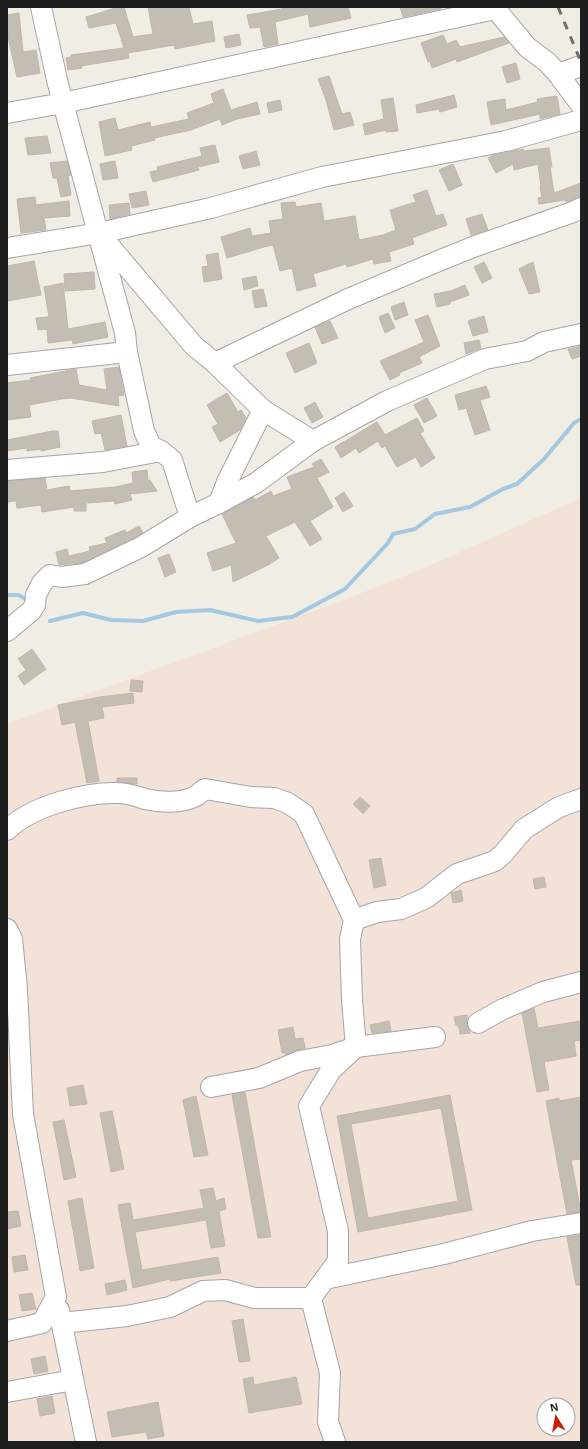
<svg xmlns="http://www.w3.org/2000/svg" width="588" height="1449" viewBox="0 0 588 1449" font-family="Helvetica,sans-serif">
	<rect width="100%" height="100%" fill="#f0ede4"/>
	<path fill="#f2e2d7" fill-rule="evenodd" d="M581 498V1442H7V724L349 598 422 569ZM544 1405H568V1429H544Z"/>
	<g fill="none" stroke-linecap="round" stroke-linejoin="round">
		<g stroke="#a3c8df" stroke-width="4">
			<path d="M7 595H18L30 601"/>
			<path d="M50 621 83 613 111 620 143 621 176 612 210 610 258 621 292 617 345 589 388 543 393 534 415 529 435 514 470 507 503 489 517 484 544 459 574 423 581 419"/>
		</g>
	</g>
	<g fill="#c4bdb3" stroke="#c2b6a6" fill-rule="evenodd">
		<path d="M119 7H124L133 37 153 34 148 7H189L193 24 212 21 215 41 175 49 174 45 128 53 129 58 81 66 82 68 68 70 66 58 71 57V55L124 48 116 23 89 28 86 17Z"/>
		<path d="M281 7H348L351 18 310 27 308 14 275 22 278 44 264 47 260 27 250 28 247 15 282 9Z"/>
		<path d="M400 7H440L441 9 403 17Z"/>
		<path d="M19 13 23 52 36 50 40 73 17 77 8 37 7 15Z"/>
		<path d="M239 34 241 45 226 48 224 37Z"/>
		<path d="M443 35 447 44 456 40 460 47 504 37 509 43 457 62 456 59 432 68 430 61 428 62 421 43Z"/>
		<path d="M516 63 520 79 507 83 502 67Z"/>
		<path d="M329 76 342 114 350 112 354 125 334 130 326 100 318 79Z"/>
		<path d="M223 89 231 110 257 102 260 114 237 119 222 125 220 119 191 130 154 138 155 140 131 146 132 150 105 156 99 122 115 118 118 130 150 122 151 127 189 119 187 113 214 103 211 94Z"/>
		<path d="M454 95 457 107 440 112 439 109 417 113 416 105Z"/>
		<path d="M557 96 560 114 540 119V114L491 125 487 102 505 99 506 110 538 102 537 99Z"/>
		<path d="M393 98 398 131 386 132V130L365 135 363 124 384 119 381 100Z"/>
		<path d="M280 100 282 110 269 113 267 103Z"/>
		<path d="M47 136 51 153 28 155 25 138Z"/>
		<path d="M215 145 219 162 198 167 199 170 153 182 150 172 158 170 157 167 202 156 200 148Z"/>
		<path d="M549 148 552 167H550L554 193 581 183V197L566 202 565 200 539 204 538 198 542 197 540 187H541L538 164 514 170 513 164 496 173 488 158 494 155 523 149 524 151Z"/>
		<path d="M256 151 260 165 243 169 239 156Z"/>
		<path d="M67 161 71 175 68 176 71 195 61 197 57 178H53L50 163Z"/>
		<path d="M115 161 118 178 103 180 100 164Z"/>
		<path d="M453 164 462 185 449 191 439 170Z"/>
		<path d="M427 190 436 216 443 214 447 225 412 238 414 244 389 252 391 261 374 264 373 259 347 267 346 264 313 274 316 286 297 291 292 268 280 271 273 245 264 247 227 258 221 237 250 228 252 236 271 233 269 221 283 219 281 203 295 202 296 207 321 203 324 221 355 216 359 240 383 235 396 230 390 210 416 202 413 195Z"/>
		<path d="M146 191 149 205 132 208 129 194Z"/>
		<path d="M35 197 36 205 69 201 70 216 44 218 46 230 21 233 17 199Z"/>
		<path d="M129 203 130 214 110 219 109 205Z"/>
		<path d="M482 214 488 230 471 235 466 219Z"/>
		<path d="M218 253 222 279 204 282 202 267 208 266 206 255Z"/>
		<path d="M34 261 41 295 7 301V266Z"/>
		<path d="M484 262 492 278 482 283 474 267Z"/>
		<path d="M533 262 540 292 529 294 519 269Z"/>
		<path d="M94 272 95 289 65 291 64 274Z"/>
		<path d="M256 276 258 286 244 290 242 279Z"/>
		<path d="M63 283 68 329 105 322 108 337 73 344 72 340 48 343 47 329 38 330 36 318 49 317 44 287Z"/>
		<path d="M465 285 469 295 450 302V304L437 307 434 294 451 291Z"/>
		<path d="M263 289 267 306 255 308 252 291Z"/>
		<path d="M404 302 408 315 395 320 391 307Z"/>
		<path d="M388 313 395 328 385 333 379 317Z"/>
		<path d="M428 315 440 346 419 357 422 363 399 373 400 375 390 380 380 361 424 342 415 320Z"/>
		<path d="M484 316 488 332 473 336 468 321Z"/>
		<path d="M330 321 338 338 322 344 315 327Z"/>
		<path d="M479 340 481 348 466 354 464 343Z"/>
		<path d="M309 343 317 363 295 373 286 353Z"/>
		<path d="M581 346V356L572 359 568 349Z"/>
		<path d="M119 367 124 395 118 396 119 406 71 398 61 399 29 405 31 417 7 420V383L31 380 30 378 76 369 79 385 107 390 104 369Z"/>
		<path d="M486 386 490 397 480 400 490 430 475 435 466 408 459 410 455 395Z"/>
		<path d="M227 393 238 412 241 410 246 418 240 430 220 442 212 427 218 424 207 405Z"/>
		<path d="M427 398 437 416 424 423 414 405Z"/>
		<path d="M315 402 323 417 312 423 304 408Z"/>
		<path d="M121 415 127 446 105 450 101 433 95 434 92 421Z"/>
		<path d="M417 418 424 431 420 433 435 458 421 467 416 457 397 467 385 446 382 448 378 441 359 453 356 448 341 458 335 447 377 422 385 435Z"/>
		<path d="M53 431H58L60 447 41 451V449L27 451V448L7 451V440Z"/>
		<path d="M321 459 329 472 317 478 333 507 310 521 322 539 310 546 295 522 266 536 279 558 268 565 233 582 231 565 213 571 207 553 236 543 222 514 253 497 255 500 271 491 273 496 292 489 287 477 314 467 312 464Z"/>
		<path d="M147 470 148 481 150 480 157 491 130 494 132 500 115 504 114 501 86 503V511H74V507L42 512 41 505 17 508 16 501 7 502V481L45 478 47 490 69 486 70 491 115 487 133 483 132 472Z"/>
		<path d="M344 492 353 506 343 512 335 498Z"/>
		<path d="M139 526 143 533 82 563 59 565 56 552 67 549 69 556 90 551 89 547 107 543 105 538 125 530 126 533Z"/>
		<path d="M169 554 176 572 165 577 158 558Z"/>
		<path d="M32 649 46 669 24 685 18 676 26 670 18 659Z"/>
		<path d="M131 680 143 681 142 692 130 691Z"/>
		<path d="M133 693 134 703 102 707 104 718 88 721 99 781 87 783 75 722 62 725 58 705 100 697Z"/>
		<path d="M117 778H137V784L117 782Z"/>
		<path d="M360 797 370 806 363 814 353 804Z"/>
		<path d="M381 858 386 885 374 888 369 860Z"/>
		<path d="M544 877 546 887 535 889 533 879Z"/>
		<path d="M461 890 463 901 453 903 451 893Z"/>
		<path d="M534 1008 538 1028 581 1021V1040L574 1041 576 1056 544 1062 549 1090 537 1092 522 1013Z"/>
		<path d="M467 1015V1023L470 1033 460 1034 459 1027 456 1025 454 1017Z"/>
		<path d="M389 1021 391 1031 372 1033 370 1025Z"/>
		<path d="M293 1027 295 1039 303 1038 305 1048 286 1055 285 1053H282L278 1030Z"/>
		<path d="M83 1085 87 1104 70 1106 67 1088Z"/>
		<path d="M245 1092 271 1237 258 1238 232 1095Z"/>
		<path d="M450 1095 472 1210 358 1232 337 1116ZM441 1108 458 1201 368 1218 351 1124Z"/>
		<path d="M196 1096 208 1155 194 1157 183 1100Z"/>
		<path d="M581 1097V1159L571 1160 581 1212 567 1214 546 1101 559 1098V1101Z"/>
		<path d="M112 1111 124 1169 111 1172 100 1113Z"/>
		<path d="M64 1120 76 1177 64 1180 53 1122Z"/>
		<path d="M213 1188 216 1201 224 1198 226 1209 219 1211 225 1246 211 1248 206 1220 135 1232 142 1270 218 1257 221 1273 170 1281V1279L133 1288 118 1205 130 1203 133 1220 204 1208 200 1190Z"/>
		<path d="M82 1198 94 1268 80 1271 68 1201Z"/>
		<path d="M18 1211 21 1226 7 1229V1212Z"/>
		<path d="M580 1235 581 1285H576L567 1237Z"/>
		<path d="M25 1255 28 1270 14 1272 12 1257Z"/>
		<path d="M125 1280 127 1290 107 1295 105 1284Z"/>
		<path d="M32 1293 36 1309 22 1311 19 1295Z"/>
		<path d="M243 1319 250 1361 239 1362 232 1321Z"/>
		<path d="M45 1356 48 1371 34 1374 31 1359Z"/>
		<path d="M253 1377 254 1385 296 1377 302 1404 249 1413 243 1379Z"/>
		<path d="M52 1396 55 1413 40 1416 37 1399Z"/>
		<path d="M158 1402 164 1436 148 1439 146 1432 112 1437 107 1412Z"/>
	</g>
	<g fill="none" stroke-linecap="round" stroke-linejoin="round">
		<g stroke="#a5a5a5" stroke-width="22">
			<g id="minor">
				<path d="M494 7 527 47 547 62 558 74 581 105"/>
				<path d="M558 74 581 66"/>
				<path d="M7 113 63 103 57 80 41 7"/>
				<path d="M102 237 194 346 215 363 263 410 313 441"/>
				<path d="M7 248 99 233 211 208 322 177 506 141 581 120"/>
				<path d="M215 363 346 300 436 262 473 247 573 212 581 208"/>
				<path d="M7 365 127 352"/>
				<path d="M7 470 103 462 161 451"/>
				<path d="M219 503 227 482 263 410"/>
				<path d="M190 517 172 460 161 451 151 446 144 431 127 352 125 333 63 103 495 9"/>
				<path d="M7 631 31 611 35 605 36 595 42 583 50 575 62 577 85 574 141 547 190 517 219 503 256 483 313 441 387 401 485 359 527 351 544 342 581 334"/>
				<path d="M7 830C32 806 84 792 118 793 127 793 136 796 145 799 160 802 181 804 196 796 199 794 202 791 205 789L251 797 274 798 288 803 304 814 354 920 350 939 352 1000 356 1047 331 1070 309 1106 338 1231V1261L311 1298H255L225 1290 203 1291 170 1307 127 1316 62 1323"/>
				<path d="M354 920 377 912 401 909 426 898 457 874 495 861 503 854 524 829 559 807 581 799"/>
				<path d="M7 929 12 939 17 989 23 1114 56 1297 42 1323 7 1331"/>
				<path d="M478 1023 503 1009 543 992 581 982"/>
				<path d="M211 1087 259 1078 300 1061 332 1055 356 1047 435 1037"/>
				<path d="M325 1279 444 1254 532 1231 581 1223"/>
				<path d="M311 1298 330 1373 328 1422 335 1442"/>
				<path d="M59 1310 86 1442"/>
				<path d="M7 1392 73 1380"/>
			</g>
		</g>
		<use href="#minor" stroke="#fff" stroke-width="20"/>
		<path stroke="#6c6c6c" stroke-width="3" stroke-dasharray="8 8" stroke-linecap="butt" d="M558 7 581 62"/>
	</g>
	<rect width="588" height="1449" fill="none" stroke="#1e1e1e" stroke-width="16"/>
	<g transform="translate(556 1417) rotate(349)"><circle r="19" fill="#ffffff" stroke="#a5a5a5"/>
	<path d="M0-3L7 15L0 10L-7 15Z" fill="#cc1e00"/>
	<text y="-6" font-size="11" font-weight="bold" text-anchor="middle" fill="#1e1e1e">N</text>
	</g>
</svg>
